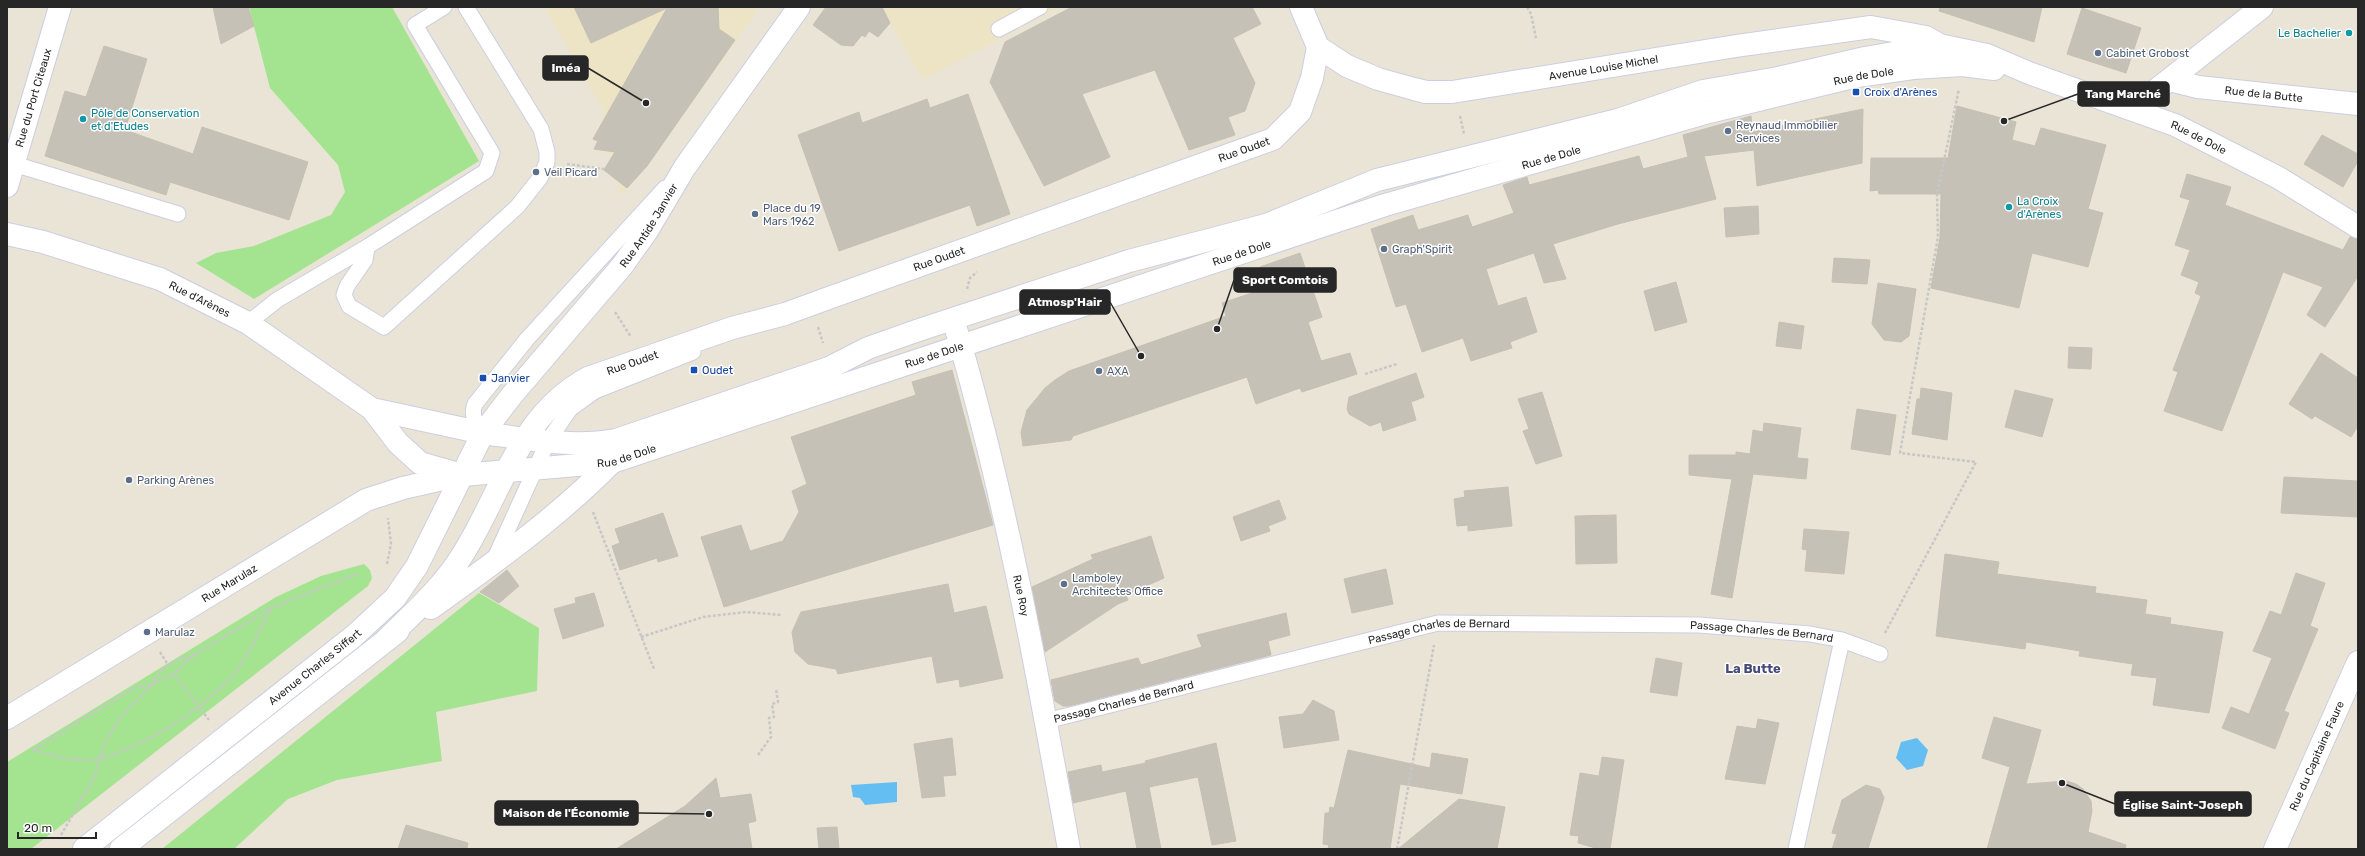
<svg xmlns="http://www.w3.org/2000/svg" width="2365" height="856" viewBox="0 0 2365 856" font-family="Rubik,sans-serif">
	<rect width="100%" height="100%" fill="#eae4d7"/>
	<g fill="#ede4c5">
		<path d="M544 7H760L647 166 619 197 618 181 604 170 614 155 594 149 597 141 593 139 606 115Z"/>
		<path d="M881 7H1061L923 80Z"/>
	</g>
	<g fill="#a4e490">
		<path d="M249 7H392L479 161 254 299 196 263 216 253 254 246 331 215 345 192 338 165 270 88Z"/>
		<path d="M364 564 370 570 372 578 368 586 31 849H7V762L276 597 321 576Z"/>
		<path d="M479 593 539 628 537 691 436 712 442 761 337 780 288 799 234 849H162Z"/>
	</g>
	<g fill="#64bef2">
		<path d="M1917 738 1928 750 1923 766 1907 770 1896 758 1901 742Z"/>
		<path d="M897 782V802L865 805 860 798 853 797 851 785Z"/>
	</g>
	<g fill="#c5c1b7" stroke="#c5c0b1">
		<path d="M213 7H248L254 26 221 44Z"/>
		<path d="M574 7H718L719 29 735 40 647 166 627 188 604 170 615 152 594 149 598 141 593 139 667 8 591 43Z"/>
		<path d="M826 7H882L890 23 878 37 869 31 865 37 862 35 853 46 841 45 813 25Z"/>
		<path d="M1072 7H1252L1261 24 1233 38 1255 83 1245 111 1228 117 1235 135 1189 150 1155 70 1082 94 1110 157 1044 186 990 82 1005 42Z"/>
		<path d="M1940 7H2042L2034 42 1939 11Z"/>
		<path d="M2082 8 2141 28 2126 73 2067 54Z"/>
		<path d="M104 46 147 59 125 130 193 154 202 127 308 162 289 220 170 182 166 195 45 156 65 91 86 97Z"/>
		<path d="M968 94 1010 214 977 226 970 205 839 251 798 135 859 112 862 123 927 99 930 108Z"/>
		<path d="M1957 106 2016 122 2012 140 2035 146 2041 128 2106 145 2088 209 2103 213 2088 267 2032 253 2019 308 1931 288 1940 238 1941 194H1879L1878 190 1870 191 1871 158H1948Z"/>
		<path d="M1863 109 1862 163 1757 186 1754 150 1704 156 1716 199 1618 224 1553 244 1566 279 1544 283 1534 253 1486 269 1498 306 1526 297 1537 332 1510 342 1512 348 1471 361 1463 338 1422 352 1406 304 1396 307 1371 229 1413 215 1418 230 1468 215 1472 227 1514 213 1503 185 1527 177 1529 185 1639 156 1643 169 1688 157 1683 135 1751 116 1753 139V132Z"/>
		<path d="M2322 135 2358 154V161L2343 187 2304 164Z"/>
		<path d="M2187 174 2231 187 2225 205 2343 250 2350 237 2358 239V276L2325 327 2307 315 2323 287 2283 272 2222 431 2164 411 2178 372 2173 370 2201 296 2195 293 2199 282 2181 275 2190 250 2175 245 2190 200 2180 197Z"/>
		<path d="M1758 206 1759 234 1726 237 1724 208Z"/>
		<path d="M1300 253 1322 317 1308 322 1321 361 1350 353 1357 374 1302 392 1300 388 1256 404 1247 377 1073 436 1071 440 1023 446 1021 432 1027 410 1045 388 1055 380 1069 371 1226 316 1222 303 1267 288 1260 267Z"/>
		<path d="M1834 258 1870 260 1867 284 1832 282Z"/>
		<path d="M1676 282 1687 322 1655 331 1644 291Z"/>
		<path d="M1878 283 1916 289 1909 336 1901 342 1884 340 1872 324Z"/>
		<path d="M1779 322 1804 326 1801 349 1776 346Z"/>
		<path d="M2069 347 2092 348 2091 369 2068 368Z"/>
		<path d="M2321 353 2358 378V426L2351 437 2315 416 2312 419 2289 404Z"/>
		<path d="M952 370 993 525 724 607 701 537 741 525 750 551 783 541 799 512 792 491 807 484 791 437 916 395 912 382Z"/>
		<path d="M1416 373 1424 397 1411 402 1416 420 1383 431 1381 422 1370 426 1349 414 1347 409 1349 397Z"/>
		<path d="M1921 388 1952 393 1947 440 1912 434 1917 399H1920Z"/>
		<path d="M2015 390 2053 399 2042 437 2005 427Z"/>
		<path d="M1542 392 1562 456 1536 464 1523 431 1529 429 1518 399Z"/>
		<path d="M1857 409 1896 415 1890 455 1851 449Z"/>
		<path d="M1764 423 1801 428 1797 458 1808 459 1806 479 1753 474 1732 598 1711 594 1732 479 1689 475V455H1736V452L1750 454 1753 430 1763 432Z"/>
		<path d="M2284 477 2358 481V517L2281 513Z"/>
		<path d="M1508 487 1512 526 1468 531V525L1457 526 1454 499 1465 497 1464 491Z"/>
		<path d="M1279 500 1286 519 1268 526 1270 531 1241 541 1233 517Z"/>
		<path d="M663 513 678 556 658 562 657 558 620 570 612 546 620 543 615 529Z"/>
		<path d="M1616 515 1617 563 1576 564 1575 516Z"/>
		<path d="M1804 529 1849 532 1844 574 1805 571 1807 550 1802 549Z"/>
		<path d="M1151 536 1164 578 1126 595 1128 600 1118 604 1045 652 1032 587 1093 559 1091 555Z"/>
		<path d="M1945 554 1999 562 1997 574 2096 587 2095 593 2147 600 2145 614 2171 618 2170 624 2223 632 2209 713 2153 705 2157 678 2131 675 2133 664 2079 656 2080 651 2026 642 2025 649 1936 636Z"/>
		<path d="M1386 569 1393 604 1352 613 1344 579Z"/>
		<path d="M507 570 519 586 499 603 480 592Z"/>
		<path d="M2296 573 2325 583 2310 626 2318 629 2284 711 2289 713 2275 749 2222 728 2231 707 2249 714 2272 658 2253 651 2270 611 2281 615Z"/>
		<path d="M948 584 954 613 986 606 1003 678 960 687 959 679 937 683 932 656 838 674 836 669 808 664 795 652 792 632 801 612Z"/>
		<path d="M594 593 604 626 563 639 554 609 576 603 575 598Z"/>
		<path d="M1286 613 1290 635 1268 641 1271 655 1069 706H1063L1055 701 1051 680 1138 658 1141 665 1202 647 1197 635Z"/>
		<path d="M1656 658 1682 663 1677 696 1650 692Z"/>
		<path d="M1313 700 1334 711 1339 740 1284 748 1279 717 1303 714Z"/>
		<path d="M1994 717 2041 730 2026 784 2067 781 2076 784 2083 789 2091 801 2092 811 2088 832 2126 845 2125 849H1987L2010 767 1982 758Z"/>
		<path d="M1758 719 1779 723 1765 784 1725 779 1737 726 1756 729Z"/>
		<path d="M952 738 956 775 943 776 945 796 922 798 914 744Z"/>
		<path d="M1216 743 1236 841 1212 845 1198 777 1149 787 1161 849H1137L1126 791 1073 803 1068 772 1101 765 1102 772 1146 763 1145 761Z"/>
		<path d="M1348 750 1430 768 1432 753 1468 759 1462 794 1400 784 1390 849H1328L1329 845 1323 844 1325 813H1329L1330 807 1334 808Z"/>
		<path d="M1602 757 1624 760 1610 849H1599L1578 843 1579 836 1570 835 1580 773 1599 776Z"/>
		<path d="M716 778 720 798 751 794 756 821 748 823 752 849H616L685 806Z"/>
		<path d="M1866 785 1880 789 1884 798 1868 849H1832L1837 834 1832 833 1842 800Z"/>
		<path d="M1459 799 1505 807 1497 849H1398Z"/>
		<path d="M406 825 468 843 467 849H398Z"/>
		<path d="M837 827 839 849H819L817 828Z"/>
	</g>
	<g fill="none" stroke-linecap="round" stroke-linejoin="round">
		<g stroke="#cccee1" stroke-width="17">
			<g id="service">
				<path d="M999 29 1040 7"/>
				<path d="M14 164 178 214"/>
				<path d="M367 247 365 260 347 286 344 295 349 306 384 327 517 207 540 178 547 162V152L541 129 466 7"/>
				<path d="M248 323 277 300 367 247 486 171 492 153 415 25 444 7"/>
				<path d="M483 433C477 423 470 416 475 404L527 339 665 188"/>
				<path d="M494 560 548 441 570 409 595 391 693 352"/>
				<path id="s1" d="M1046 721 1438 623 1699 625 1810 634 1842 640 1880 654"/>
				<path d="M1796 849 1842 640"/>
			</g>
		</g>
		<g stroke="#cccee1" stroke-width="24">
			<g id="minor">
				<path id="s2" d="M2170 80 2198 87 2358 104"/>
				<path d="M2132 109 2262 7"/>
				<path id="s3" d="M7 186 60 7"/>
				<path id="s4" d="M7 234 43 242 160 279 248 323 372 409 398 443 420 463 462 475"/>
				<path id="s5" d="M953 319C1005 492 1037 671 1069 849"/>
				<path d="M372 409 483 433"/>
				<path id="s6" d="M7 718 366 500 403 488 456 476"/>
				<path id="s7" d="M2275 849 2358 662"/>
			</g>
		</g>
		<g stroke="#cccee1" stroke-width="24">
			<g id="secondary">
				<path id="s8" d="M1301 7 1318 47 1347 66 1378 79 1414 89 1426 92H1452L1736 46 1871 27 1926 37 1938 44"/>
				<path id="s9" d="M483 433C528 439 572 448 616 440L829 368 868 348 919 330 1129 261 1266 225 1377 180 1618 120 1703 91 1778 78 1865 58 1939 45 1987 55 2029 73 2175 125 2279 178 2358 227"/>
				<path id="s10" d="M462 475 612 462 1385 205 1709 112 1857 76 1913 68 1962 65 1994 69"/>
				<path d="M431 608C494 563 558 517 612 462"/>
				<path id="s11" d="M386 640C413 613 443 587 463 554 502 492 519 415 588 378L732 328 785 314 826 299 1273 139 1300 112 1312 78 1318 47"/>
				<path id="s12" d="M84 849 354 636 395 598 417 566 483 433 512 395 622 266 647 231 685 167 799 7"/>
				<path d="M121 849 398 631"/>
			</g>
		</g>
		<g stroke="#c7c7c7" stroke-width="2.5" stroke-dasharray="3 2" stroke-linecap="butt">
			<path d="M1527 7 1531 14 1536 38"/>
			<path d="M1460 116 1464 134"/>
			<path d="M567 164 604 169"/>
			<path d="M967 289 970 278 977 272"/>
			<path d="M615 312 631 337"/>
			<path d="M818 327 823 343"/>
			<path d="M1365 374 1397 364"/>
			<path d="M593 512 654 669"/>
			<path d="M387 564 391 544 388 518"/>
			<path d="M1885 633 1976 462 1900 453 1938 237 1937 194 1959 89"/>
			<path d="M641 637 703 617 746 612 781 615"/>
			<path d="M160 652 168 665"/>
			<path d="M194 655C175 659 161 667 152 684L136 687 33 750C49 754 69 761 87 760 129 758 208 707 234 674 248 658 260 627 271 608"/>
			<path d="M174 674 209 720"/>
			<path d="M758 755 771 737 769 718 774 717 772 704 778 702 776 689"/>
			<path d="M61 835 94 778 105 743 120 718 152 684 174 674 194 655 271 608 357 574"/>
			<path d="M1397 849 1434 645"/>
		</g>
		<use href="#service" stroke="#fff" stroke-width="15"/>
		<use href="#minor" stroke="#fff" stroke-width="22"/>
		<use href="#secondary" stroke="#fff" stroke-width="22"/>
	</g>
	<g fill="#0f9aa8" stroke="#fff" stroke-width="1.5">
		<circle cx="2349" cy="33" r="4"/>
		<circle cx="83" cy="119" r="4"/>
		<circle cx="2009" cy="207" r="4"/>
	</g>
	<g fill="#5c6f8a" stroke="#fff" stroke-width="1.5">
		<circle cx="2098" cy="53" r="4"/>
		<circle cx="1728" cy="131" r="4"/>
		<circle cx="536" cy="172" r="4"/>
		<circle cx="755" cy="214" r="4"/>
		<circle cx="1384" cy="249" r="4"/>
		<circle cx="1099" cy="371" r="4"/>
		<circle cx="129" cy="480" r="4"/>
		<circle cx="1064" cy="584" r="4"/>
		<circle cx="147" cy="632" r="4"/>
	</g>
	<g fill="#1a4fb4" stroke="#fff" stroke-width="1.5">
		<rect x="1852" y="88" width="8" height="8" rx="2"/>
		<rect x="690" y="366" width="8" height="8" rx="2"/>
		<rect x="479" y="374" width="8" height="8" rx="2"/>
	</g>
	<g text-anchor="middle" stroke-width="3" stroke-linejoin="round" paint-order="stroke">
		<g font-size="11" fill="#0d838f" stroke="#fff" text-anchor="start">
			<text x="2341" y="37" text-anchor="end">Le Bachelier</text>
			<text x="91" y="117">Pôle de Conservation<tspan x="91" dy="13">et d'Etudes</tspan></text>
			<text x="2017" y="205">La Croix<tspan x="2017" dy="13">d'Arènes</tspan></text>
		</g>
		<g font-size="11" fill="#4e5e75" stroke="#fff" text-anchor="start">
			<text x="2106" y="57">Cabinet Grobost</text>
			<text x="1736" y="129">Reynaud Immobilier<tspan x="1736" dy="13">Services</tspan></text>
			<text x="544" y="176">Veil Picard</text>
			<text x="763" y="212">Place du 19<tspan x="763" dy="13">Mars 1962</tspan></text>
			<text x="1392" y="253">Graph'Spirit</text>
			<text x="1107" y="375">AXA</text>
			<text x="137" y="484">Parking Arènes</text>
			<text x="1072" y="582">Lamboley<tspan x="1072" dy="13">Architectes Office</tspan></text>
			<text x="155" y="636">Marulaz</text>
		</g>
		<g font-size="11" fill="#272727" stroke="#fff">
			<text dy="4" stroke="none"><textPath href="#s8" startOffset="341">Avenue Louise Michel</textPath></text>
			<text dy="4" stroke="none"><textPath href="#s10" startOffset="1461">Rue de Dole</textPath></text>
			<text dy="4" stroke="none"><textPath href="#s2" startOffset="95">Rue de la Butte</textPath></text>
			<text dy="4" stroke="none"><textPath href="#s3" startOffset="92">Rue du Port Citeaux</textPath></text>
			<text dy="4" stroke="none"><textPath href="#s9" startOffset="1794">Rue de Dole</textPath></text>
			<text dy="4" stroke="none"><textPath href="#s11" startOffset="1030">Rue Oudet</textPath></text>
			<text dy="4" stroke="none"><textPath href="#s10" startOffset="1138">Rue de Dole</textPath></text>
			<text dy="4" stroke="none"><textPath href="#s12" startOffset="853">Rue Antide Janvier</textPath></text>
			<text dy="4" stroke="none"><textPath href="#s10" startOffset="814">Rue de Dole</textPath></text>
			<text dy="4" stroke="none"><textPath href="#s11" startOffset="706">Rue Oudet</textPath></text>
			<text dy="4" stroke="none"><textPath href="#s4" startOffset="204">Rue d'Arènes</textPath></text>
			<text dy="4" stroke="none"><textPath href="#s10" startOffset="490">Rue de Dole</textPath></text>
			<text dy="4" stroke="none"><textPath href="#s11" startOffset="382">Rue Oudet</textPath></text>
			<text dy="4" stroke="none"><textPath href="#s10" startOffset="166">Rue de Dole</textPath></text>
			<text dy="4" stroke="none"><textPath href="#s6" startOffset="260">Rue Marulaz</textPath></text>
			<text dy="4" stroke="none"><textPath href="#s5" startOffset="285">Rue Roy</textPath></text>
			<text dy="4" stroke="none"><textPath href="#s1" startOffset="404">Passage Charles de Bernard</textPath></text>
			<text dy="4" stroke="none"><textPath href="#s1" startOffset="728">Passage Charles de Bernard</textPath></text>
			<text dy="4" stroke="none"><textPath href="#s12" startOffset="294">Avenue Charles Siffert</textPath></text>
			<text dy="4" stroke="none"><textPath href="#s1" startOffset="80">Passage Charles de Bernard</textPath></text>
			<text dy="4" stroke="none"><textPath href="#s7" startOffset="102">Rue du Capitaine Faure</textPath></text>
		</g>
		<g font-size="11" fill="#164399" stroke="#fff" text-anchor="start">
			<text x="1864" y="96">Croix d'Arènes</text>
			<text x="702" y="374">Oudet</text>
			<text x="491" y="382">Janvier</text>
		</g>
		<g font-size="13" font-weight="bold" fill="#464a78" stroke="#fff">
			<text x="1753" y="673">La Butte</text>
		</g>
	</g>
	<path fill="none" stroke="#272727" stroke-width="1.5" d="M646 103L588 68M2004 121L2078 94M1217 329L1234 280M1141 356L1110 302M2062 783L2115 804M709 814L638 813"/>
	<g fill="#272727" stroke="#fff" stroke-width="1.5">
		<circle cx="646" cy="103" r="4"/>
		<circle cx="2004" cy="121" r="4"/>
		<circle cx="1217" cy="329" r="4"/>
		<circle cx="1141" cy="356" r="4"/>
		<circle cx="2062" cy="783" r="4"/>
		<circle cx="709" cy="814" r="4"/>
	</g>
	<g fill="#272727" stroke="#272727" stroke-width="1.5">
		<rect x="543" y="56" width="45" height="24" rx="4"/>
		<rect x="2078" y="82" width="91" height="24" rx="4"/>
		<rect x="1234" y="268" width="102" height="24" rx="4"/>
		<rect x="1020" y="290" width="90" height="24" rx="4"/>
		<rect x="2115" y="792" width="136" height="24" rx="4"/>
		<rect x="495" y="801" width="143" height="24" rx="4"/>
	</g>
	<g font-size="12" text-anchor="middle" font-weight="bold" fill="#fff">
		<text x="566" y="72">Iméa</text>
		<text x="2123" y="98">Tang Marché</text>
		<text x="1285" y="284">Sport Comtois</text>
		<text x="1065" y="306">Atmosp'Hair</text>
		<text x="2183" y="809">Église Saint-Joseph</text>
		<text x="566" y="817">Maison de l'Économie</text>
	</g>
	<rect width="2365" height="856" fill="none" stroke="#272727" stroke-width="16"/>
	<path d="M18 832v6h78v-6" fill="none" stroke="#272727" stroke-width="2"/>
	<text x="24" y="832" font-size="12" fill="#272727" stroke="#ffffff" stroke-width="3" paint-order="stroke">20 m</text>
</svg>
